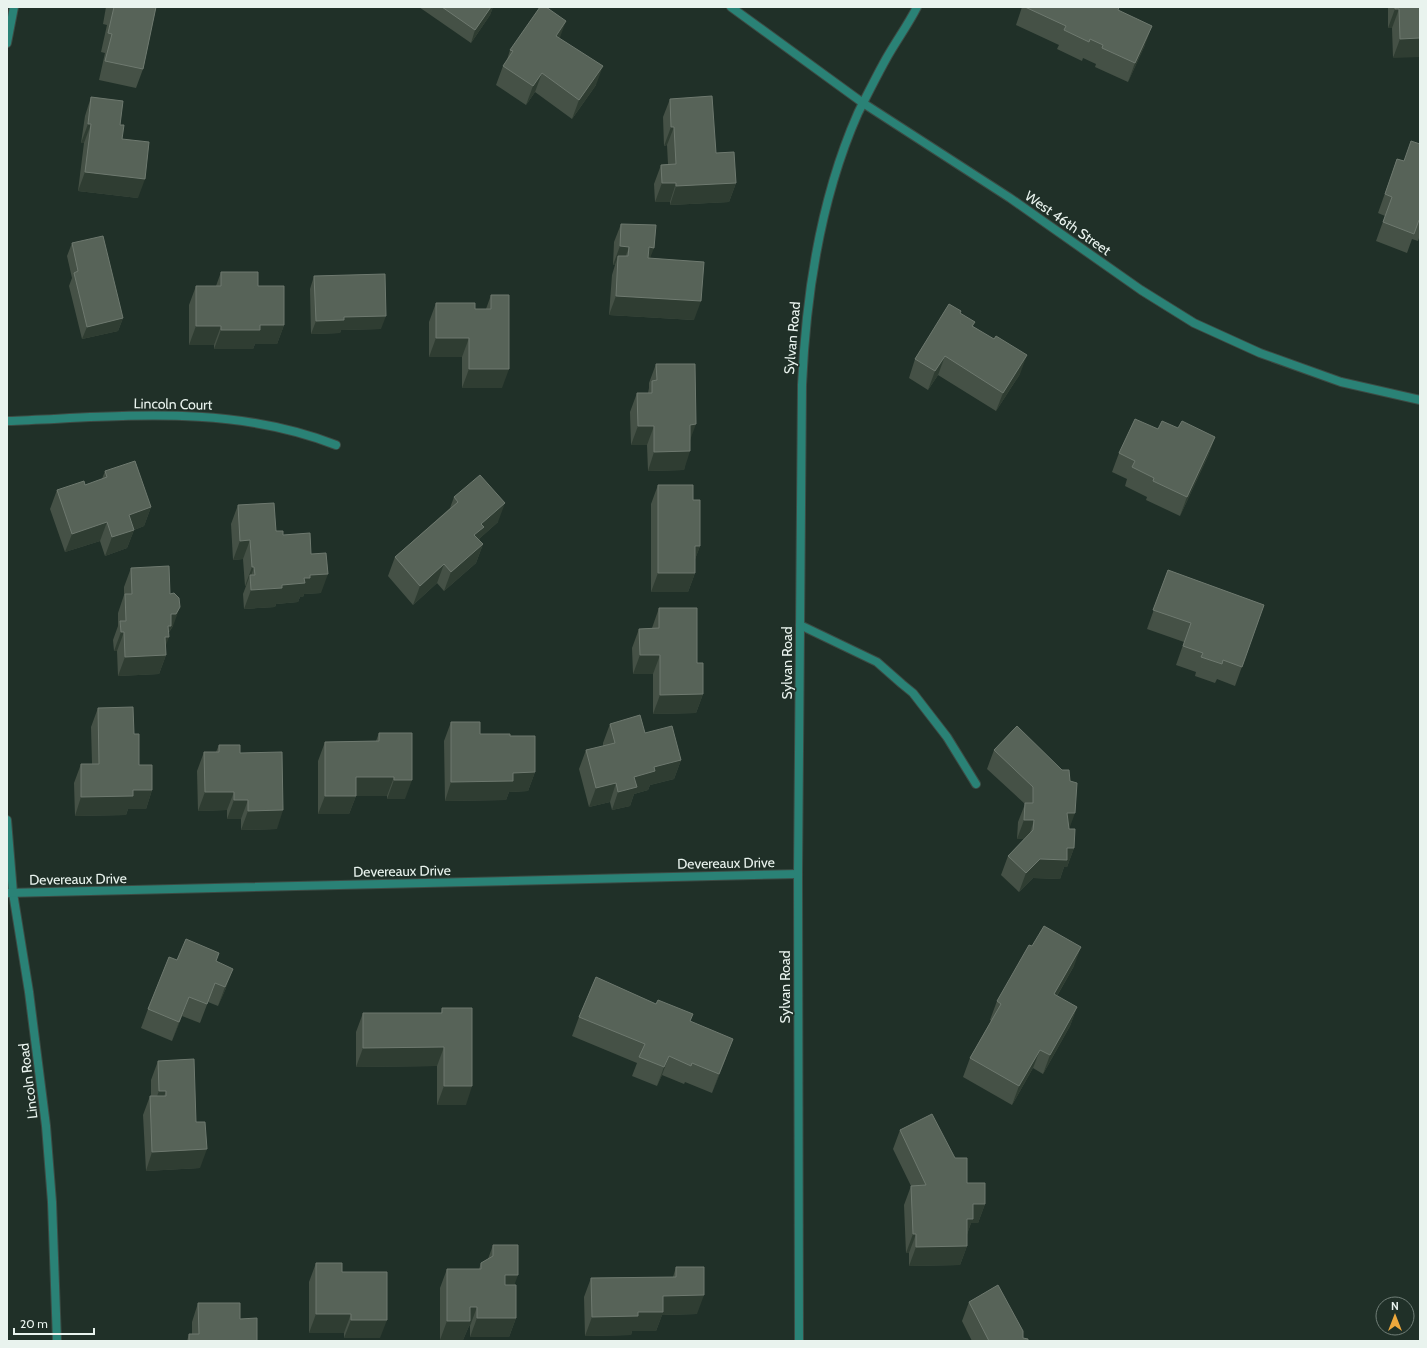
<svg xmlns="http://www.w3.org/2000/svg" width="1427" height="1348" viewBox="0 0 1427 1348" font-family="Cabin,sans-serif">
	<rect width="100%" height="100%" fill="#203028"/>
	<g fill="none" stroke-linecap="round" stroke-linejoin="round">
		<g stroke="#3c4b44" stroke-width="10">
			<path id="service" d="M800 625 877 662 902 684 913 693 947 737 976 784"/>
		</g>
		<g stroke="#3c4b44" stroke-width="10">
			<g id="minor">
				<path d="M731 7 863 103 1010 198 1141 290 1194 323 1260 353 1341 382 1420 400"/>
				<path d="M7 43 14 7"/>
				<path d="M7 421C119 417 229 403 336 445"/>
				<path d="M7 820 13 893 29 992 46 1126 52 1202 57 1341"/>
				<path d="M7 893 798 874"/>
				<path d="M799 1341 798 874 802 385C806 293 820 199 858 113 867 95 876 77 886 59 896 41 908 25 917 7"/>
			</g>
		</g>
		<use href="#service" stroke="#2a8276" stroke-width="8"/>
		<use href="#minor" stroke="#2a8276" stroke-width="8"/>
	</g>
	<g fill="#455146">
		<path d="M106 7H156L143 69 136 88 99 80 105 53 101 52 107 25 103 24Z"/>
		<path d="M419 7H493L490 15 471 43Z"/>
		<path d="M1022 7H1118V10L1145 45 1128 82 1095 67 1096 64 1083 58 1082 61 1057 49 1059 45 1016 25Z"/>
		<path d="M1388 7H1420L1393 58 1392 28H1388Z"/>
		<path d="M560 39 596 85 572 119 535 92 526 105 496 85 503 66 507 60 510 50Z"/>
		<path d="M91 97 120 125 122 139 138 198 78 191 84 143H81L85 116Z"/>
		<path d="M670 99 716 153 736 183 729 202 670 205V202H655L654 184 661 165 668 164 667 145 664 146 663 117Z"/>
		<path d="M1420 144V235L1418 241 1412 239 1407 253 1376 241 1385 216 1378 213 1397 159 1404 161Z"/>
		<path d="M621 224 650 258 694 320 609 315 612 275 615 265H613L614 242Z"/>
		<path d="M72 243 123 318 118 331 82 339 69 286 72 278 67 256Z"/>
		<path d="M221 272 258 286 284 325 277 344H255L253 349H214V345H189V305L196 286H216Z"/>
		<path d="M314 276 381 329 341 330 340 333 311 334 310 289Z"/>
		<path d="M491 295 502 388H462V357H429V322L436 303 475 309H486Z"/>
		<path d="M960 314 975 322 973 326 1020 374 996 411 938 375 928 390 909 378 915 359Z"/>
		<path d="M656 364 690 441 684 470 648 471 647 445H631L630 412 637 393H648L649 388V383Z"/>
		<path d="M1178 428 1215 437 1208 456 1180 516 1146 500 1147 497 1125 486 1127 479 1112 472 1119 453 1158 429Z"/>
		<path d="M105 471 151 507 144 526 134 530 127 548 105 556 100 541 65 552 50 509 57 490 85 485 102 479Z"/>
		<path d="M658 485 693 500 700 546 695 559V573L688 592H651V504Z"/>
		<path d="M454 497 498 522 480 538 479 540 483 544 476 563 444 591 437 583 413 605 388 576 395 557 450 508Z"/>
		<path d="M238 505 311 554 321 593 304 594 303 597H300L298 602 276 604 275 607 244 609 243 594 246 586H245L243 559 233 560 231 524Z"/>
		<path d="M131 568 170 594 173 626 168 634 165 647 166 655 159 674 118 676 117 651H114L113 640 118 626V613L124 595V587Z"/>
		<path d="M1168 570 1264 605 1235 686 1217 679 1215 683 1195 676 1196 672 1176 665 1184 642 1147 629Z"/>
		<path d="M659 608 697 663 703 694 696 713 653 714V674H633L632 648 639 629 652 628Z"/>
		<path d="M98 708 134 734 139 765 152 790 146 809H128L126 815 75 816 74 783 81 764H92L91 727Z"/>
		<path d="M451 722 480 734 510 736 535 772 528 791 509 792 506 800 445 801 444 741Z"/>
		<path d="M610 724 645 733 681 760 674 779 650 785 648 790 634 794 630 806 612 810 610 802 589 807 579 769 586 750 603 746V743Z"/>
		<path d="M1017 726 1069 829 1074 848 1067 867H1064L1060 879 1033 878 1019 892 1001 875 1008 856 1024 839H1017L1018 822 1025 804 987 769 994 750Z"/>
		<path d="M379 733 405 799H387V796H356L349 814H318V761L325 742 376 741Z"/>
		<path d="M219 745 240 753 277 829 241 830V819H227V810L198 811 197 771 204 752H216Z"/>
		<path d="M177 960 216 962 226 988 218 1006 208 1002 200 1023 182 1016 172 1041 141 1028 148 1009Z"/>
		<path d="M1074 966 1057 996 1077 1007 1070 1026 1043 1074 1033 1068 1012 1105 963 1077 970 1058 991 1021 990 1020 997 1001Z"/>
		<path d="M442 1008 466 1105H437V1066L356 1067V1032L363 1013H441Z"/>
		<path d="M579 1017 690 1021 726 1058 712 1093 685 1082 684 1084 662 1075 657 1086 632 1076 637 1063 572 1036Z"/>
		<path d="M158 1061 196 1122 200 1168 146 1171 143 1115 150 1096H151V1080Z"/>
		<path d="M900 1130 967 1183 985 1204 978 1223H971L967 1234V1246L960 1265 909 1266V1253H906L904 1205 911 1186 893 1149Z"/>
		<path d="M493 1245 515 1285 516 1318 509 1337H470V1326H469L463 1340H440V1288L447 1269H479L481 1263 488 1259Z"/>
		<path d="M316 1263 342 1272 380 1338H344V1333H309V1282Z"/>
		<path d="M676 1267 697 1314 662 1315 656 1331H632L631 1335 585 1336 584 1297 591 1278 673 1277Z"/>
		<path d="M969 1302 1023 1338 1028 1341H972L962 1321Z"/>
		<path d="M198 1303 240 1319 257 1341H187L189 1334H192V1322Z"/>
	</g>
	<g fill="#2f3d32">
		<path d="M491 7H493L490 15 471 43 475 30Z"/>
		<path d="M1395 9H1399L1392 28H1388Z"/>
		<path d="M566 21 559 40 556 36Z"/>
		<path d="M1152 26 1145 45 1128 82 1135 63Z"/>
		<path d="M1420 38V57L1393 58 1400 39Z"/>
		<path d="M603 66 596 85 572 119 579 100Z"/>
		<path d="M542 73 535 92 526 105 533 86Z"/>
		<path d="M88 124H91L84 143H81Z"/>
		<path d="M671 127H674L667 145 664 146Z"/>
		<path d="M85 172 145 179 138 198 78 191Z"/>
		<path d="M662 183H676L670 202H655Z"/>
		<path d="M736 183 729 202 670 205 676 186Z"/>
		<path d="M620 246 629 247 622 266 618 256 615 265H613Z"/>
		<path d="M649 247 654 248 647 266Z"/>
		<path d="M616 296 701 301 694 320 609 315Z"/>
		<path d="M386 316 381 329 341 330 340 333 311 334 316 321 344 317Z"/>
		<path d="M123 318 118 331 82 339 87 327Z"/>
		<path d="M260 325H284L277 344H255L253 349H214L221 330Z"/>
		<path d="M196 326H221L214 345H189Z"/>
		<path d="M436 338H469L462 357H429Z"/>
		<path d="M1027 355 1020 374 996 411 1003 393Z"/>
		<path d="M945 356 938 375 928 390 935 371Z"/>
		<path d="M469 369H509L502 388H462Z"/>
		<path d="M696 424 689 443 690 425Z"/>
		<path d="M638 426H654L647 445H631Z"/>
		<path d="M1215 437 1208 456 1180 516 1187 497Z"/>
		<path d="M690 451 684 470 648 471 654 452Z"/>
		<path d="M505 503 498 522 480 538 477 546 474 535 481 524Z"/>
		<path d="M151 507 144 526 134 530 127 548 105 556 112 537 129 515Z"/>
		<path d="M107 522 100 541 65 552 72 534Z"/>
		<path d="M250 540 243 559 233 560 240 541Z"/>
		<path d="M483 544 476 563 444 591 451 572Z"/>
		<path d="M695 546H700L693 565Z"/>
		<path d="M444 564 437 583 413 605 420 586Z"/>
		<path d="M252 567H254L250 579V575L246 586H245Z"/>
		<path d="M658 573H695L688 592H651Z"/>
		<path d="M328 574 321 593 304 594 303 597H300L298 602 276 604 275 607 244 609 251 590 282 585 310 575Z"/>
		<path d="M180 607 173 626 169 632 167 637H169L162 656 166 655 159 674 118 676 125 657 171 614Z"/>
		<path d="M121 632H124L117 651H114Z"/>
		<path d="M640 655H660L653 674H633Z"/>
		<path d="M703 694 696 713 653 714 660 695Z"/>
		<path d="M681 760 674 779 650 785 648 790 634 794 630 806 612 810 618 792 634 777 654 767Z"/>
		<path d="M535 772 528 791 509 792 506 800 445 801 451 782 513 773Z"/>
		<path d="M356 777H394L387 796H356L349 814H318L325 796Z"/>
		<path d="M394 780H412L405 799H387Z"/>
		<path d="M616 783 610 802 589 807 596 788Z"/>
		<path d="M133 790H152L146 809H128L126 815 75 816 81 797Z"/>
		<path d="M205 792H234L227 810 198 811Z"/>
		<path d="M234 800H248L241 819H227Z"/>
		<path d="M283 810 277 829 241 830 248 811Z"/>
		<path d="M1067 813H1075L1068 832Z"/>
		<path d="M1024 820H1034L1028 839H1017Z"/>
		<path d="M1067 848H1074L1067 867H1064L1060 879 1033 878 1019 892 1026 873 1040 859Z"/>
		<path d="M1081 947 1074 966 1047 1013 1054 994Z"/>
		<path d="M233 969 226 988 218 1006 225 987Z"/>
		<path d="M189 997 182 1016 172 1041 179 1022Z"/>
		<path d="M1077 1007 1070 1026 1043 1074 1050 1055Z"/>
		<path d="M733 1039 726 1058 712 1093 719 1074Z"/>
		<path d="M444 1047 437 1066 356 1067 363 1048Z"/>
		<path d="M1040 1050 1033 1068 1012 1105 1019 1086Z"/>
		<path d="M669 1056 662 1075 657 1086 664 1067Z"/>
		<path d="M444 1086H472L466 1105H437Z"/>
		<path d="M159 1091H166L159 1110H152Z"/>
		<path d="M207 1149 200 1168 146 1171 152 1152Z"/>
		<path d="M973 1204H985L978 1223H971L966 1238H960Z"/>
		<path d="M913 1234H916L909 1253H906Z"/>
		<path d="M967 1246 960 1265 909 1266 916 1247Z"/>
		<path d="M505 1275H518L511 1294H498Z"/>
		<path d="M704 1295 697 1314 662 1315 656 1331H632L631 1335 585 1336 592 1317 638 1312 663 1296Z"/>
		<path d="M470 1307H477L470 1326H469L463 1340H440L447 1321Z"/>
		<path d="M316 1314H351L344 1333H309Z"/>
		<path d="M477 1318H516L509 1337H470Z"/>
		<path d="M351 1320H387L380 1338H344Z"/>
	</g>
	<g fill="#576358" stroke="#6e796f">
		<path d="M114 7H156L143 69 105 61 112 34 108 33Z"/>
		<path d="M442 7H491L475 30Z"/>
		<path d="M540 7H546L566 21 556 36 603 66 579 100 542 73 533 86 503 66 513 51 510 50Z"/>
		<path d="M1025 7H1119L1118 10 1152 26 1135 63 1102 48 1103 45 1090 39 1089 42 1064 30 1066 26Z"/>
		<path d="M1395 7H1420V38L1400 39 1399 9H1395Z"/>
		<path d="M712 96 716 153 734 152 736 183 676 186V183H662L661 165 676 164 674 127H671L670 99Z"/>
		<path d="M91 97 123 101 120 125H124L122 139 149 142 145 179 85 172 91 124H88Z"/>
		<path d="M1411 141 1420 144V220H1419L1414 234 1383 222 1392 197 1385 194 1397 159 1404 161Z"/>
		<path d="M621 224 656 225 654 248 649 247 648 258 704 262 701 301 616 296 618 256H628L629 247 620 246Z"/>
		<path d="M103 236 123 318 87 327 74 273 78 271 72 243Z"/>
		<path d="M221 272H258V286H284V325H260V330H221V326H196V286H221Z"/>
		<path d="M385 274 386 316 344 317V320L316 321 314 276Z"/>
		<path d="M491 295H509V369H469V338H436V303H475V309H491Z"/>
		<path d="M949 304 961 311 960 313 975 322 972 326 994 339 996 336 1027 355 1003 393 945 356 935 371 915 359Z"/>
		<path d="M656 364H695L696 424 690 425V451L654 452V426H638L637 393H652V381L657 380Z"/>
		<path d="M1135 419 1158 429 1162 421 1178 428 1182 421 1215 437 1187 497 1153 481 1154 478 1132 467 1135 461 1119 453Z"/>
		<path d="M135 461 151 507 129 515 134 530 112 537 107 522 72 534 57 490 84 481 85 485 107 477 105 471Z"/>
		<path d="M480 475 505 503 481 524 484 527 474 535 483 544 451 572 444 564 420 586 395 557 458 502 454 497Z"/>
		<path d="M658 485H693V500H700V546H695V573H658Z"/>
		<path d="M274 503 276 531H283V535L310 533 311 554 326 553 328 574 310 575V578H304L305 583 282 585V588L251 590 250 575H255L254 567H252L250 540 240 541 238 505Z"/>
		<path d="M169 566 170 594 174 593 179 598 180 607 176 614H171V626H168L169 637H165L166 655 125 657 124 632H121L120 621H126L125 594H132L131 568Z"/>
		<path d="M1168 570 1264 605 1242 667 1223 660 1222 664 1201 657 1203 653 1183 646 1191 623 1153 610Z"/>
		<path d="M659 608H697V663H703V694L660 695V655H640L639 629 659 628Z"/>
		<path d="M133 707 134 734H139V765H152V790H133V796L81 797V764H99L98 708Z"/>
		<path d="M640 715 645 733 672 726 681 760 654 767 655 771 634 777 637 787 618 792 616 783 596 788 586 750 615 743 610 724Z"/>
		<path d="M451 722H480V734H510V736H535V772L513 773V781L451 782Z"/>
		<path d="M1017 726 1062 770H1069L1070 781 1077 783 1075 813H1067L1069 829H1075L1074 848H1067V860L1040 859 1026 873 1008 856 1033 830 1034 820H1024L1025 803H1033V787L994 750Z"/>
		<path d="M379 733H412V780H394V777H356V796H325V742L379 741Z"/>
		<path d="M219 745H240V753L282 752 283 810 248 811V800H234V792H205L204 752H219Z"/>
		<path d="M1044 926 1081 947 1054 994 1077 1007 1050 1055 1040 1050 1019 1086 970 1058 1001 1004 997 1001 1029 945 1032 946Z"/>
		<path d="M186 939 219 953 216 961 233 969 225 987 215 983 207 1004 189 997 179 1022 148 1009 169 957 177 960Z"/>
		<path d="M596 977 656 1004 658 1000 693 1014 690 1021 733 1039 719 1074 692 1063 691 1066 669 1056 664 1067 639 1057 645 1044 579 1017Z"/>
		<path d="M442 1008H472V1086H444V1047L363 1048V1013H442Z"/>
		<path d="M194 1059 196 1122H205L207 1149 152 1152 150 1096H166V1091H159L158 1061Z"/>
		<path d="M932 1114 955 1158H967V1183H985V1204H973V1219H967V1246L916 1247V1234H913L911 1186 926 1185 900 1130Z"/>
		<path d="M493 1245H518V1275H505V1285H516V1318H477V1307H470V1321H447V1269H481V1263L493 1256Z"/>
		<path d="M316 1263H342V1272H387V1320H351V1314H316Z"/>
		<path d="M676 1267H704V1295L663 1296V1312H638V1316L592 1317 591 1278 676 1277Z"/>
		<path d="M998 1285 1023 1331V1338L1028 1339V1341H989L969 1302Z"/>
		<path d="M198 1303H240V1319L257 1318V1341H189V1334H199Z"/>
	</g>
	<g text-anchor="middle" stroke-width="3" stroke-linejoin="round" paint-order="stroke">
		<g font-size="14" fill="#e9f3ee" stroke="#203028">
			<text transform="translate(1068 223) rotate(35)" y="5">West 46th Street</text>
			<text transform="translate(792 338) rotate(-85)" y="5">Sylvan Road</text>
			<text transform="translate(173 404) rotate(1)" y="5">Lincoln Court</text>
			<text transform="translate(787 663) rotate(-90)" y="5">Sylvan Road</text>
			<text transform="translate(726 863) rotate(-1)" y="5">Devereaux Drive</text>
			<text transform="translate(402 871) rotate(-1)" y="5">Devereaux Drive</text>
			<text transform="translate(78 879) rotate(-1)" y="5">Devereaux Drive</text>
			<text transform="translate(785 987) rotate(-90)" y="5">Sylvan Road</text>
			<text transform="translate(28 1081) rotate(-97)" y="5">Lincoln Road</text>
		</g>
	</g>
	<rect width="1427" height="1348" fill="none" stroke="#e9f3ee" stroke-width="16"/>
	<g transform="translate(1395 1316)"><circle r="19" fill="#203028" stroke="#707e77"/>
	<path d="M0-3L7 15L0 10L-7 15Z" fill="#eea83c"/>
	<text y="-6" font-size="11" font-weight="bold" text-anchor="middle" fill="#e9f3ee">N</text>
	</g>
	<path d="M14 1328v6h80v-6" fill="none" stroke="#e9f3ee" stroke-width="2"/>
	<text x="20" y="1328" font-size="12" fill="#e9f3ee" stroke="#203028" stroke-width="3" paint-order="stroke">20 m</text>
</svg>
